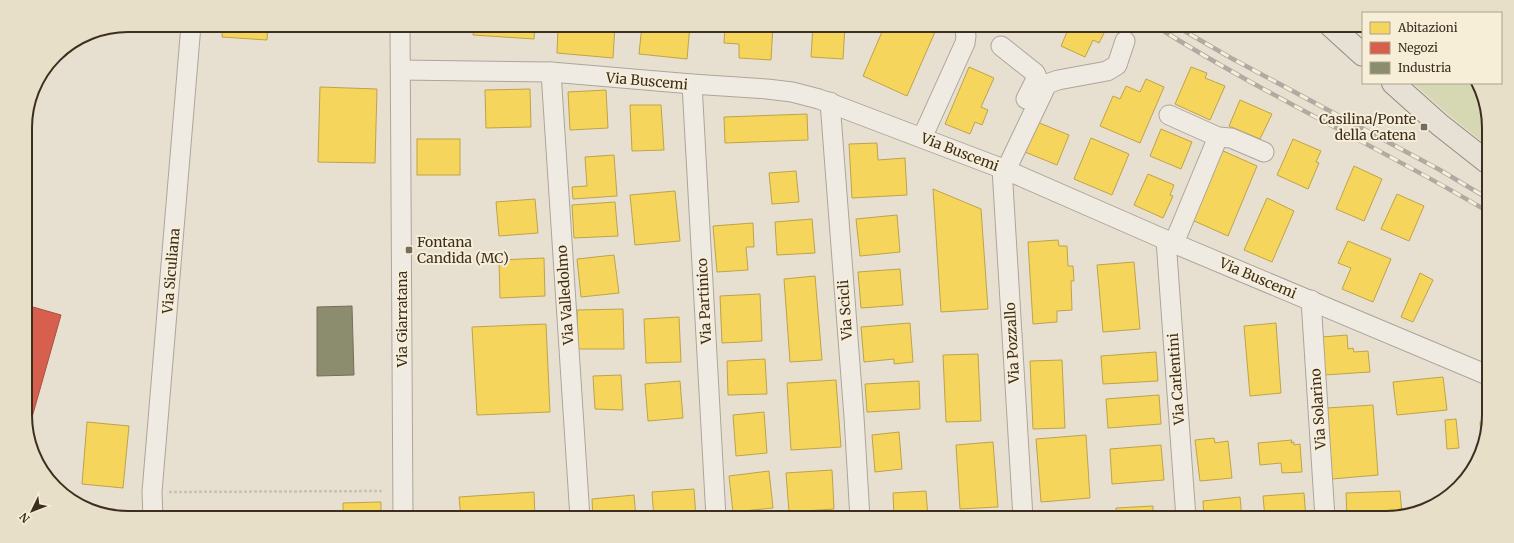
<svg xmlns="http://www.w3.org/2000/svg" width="1514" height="543" viewBox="0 0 1514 543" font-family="Merriweather,serif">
	<rect width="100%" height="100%" fill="#e7e0d1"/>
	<g fill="#d6d7b3">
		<path d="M1351 25H1363V36Z"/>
		<path d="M1413 83H1474L1488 114V146L1449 115Z"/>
	</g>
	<g fill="#f6d55c" stroke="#bea34a">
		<path d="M223 25H268L267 40 222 37Z"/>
		<path d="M474 25H535L534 39 473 35Z"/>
		<path d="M571 25H615L613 58 557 53 558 29 571 30Z"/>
		<path d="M642 25H690L687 59 639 54Z"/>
		<path d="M725 25H773L771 60 739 58V44L724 43Z"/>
		<path d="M813 25H845L843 59 811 57Z"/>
		<path d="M885 25H918L935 32 907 96 863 76Z"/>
		<path d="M1070 25H1108L1099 43 1093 40 1085 57 1061 46Z"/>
		<path d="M969 67 994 78 981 107 988 110 982 125 975 122 970 134 945 124Z"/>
		<path d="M1191 67 1207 73 1205 78 1225 86 1210 120 1175 104Z"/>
		<path d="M1146 79 1164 87 1140 143 1100 126 1113 96 1120 99 1126 86 1140 92Z"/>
		<path d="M320 87 377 89 375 163 318 162Z"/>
		<path d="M530 89 531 127 486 128 485 90Z"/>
		<path d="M606 90 608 128 570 130 568 92Z"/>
		<path d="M1240 100 1272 114 1260 139 1229 126Z"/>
		<path d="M630 105H661L664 150 632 151Z"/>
		<path d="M807 114 808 140 725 143 724 117Z"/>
		<path d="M1032 120 1069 135 1057 165 1020 150Z"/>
		<path d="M1161 129 1192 142 1181 169 1150 156Z"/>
		<path d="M1091 138 1129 154 1112 195 1074 179Z"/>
		<rect x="417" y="139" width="43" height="36"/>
		<path d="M1293 139 1321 151 1316 162 1319 163 1308 189 1277 175Z"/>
		<path d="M877 143 878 160 905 158 907 195 852 198 849 144Z"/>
		<path d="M1221 150 1257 166 1228 236 1192 220Z"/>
		<path d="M614 155 617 196 573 199 572 187 587 186 585 157Z"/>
		<path d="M1354 166 1382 179 1364 221 1336 209Z"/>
		<path d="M796 171 799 202 772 204 769 173Z"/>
		<path d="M1148 174 1174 185 1170 195 1173 196 1163 218 1134 205Z"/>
		<path d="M933 189 981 209 988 309 941 312Z"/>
		<path d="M675 191 680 241 635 245 630 195Z"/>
		<path d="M1397 194 1424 206 1409 241 1381 229Z"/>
		<path d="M1267 198 1294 211 1272 262 1244 250Z"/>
		<path d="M535 199 538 233 499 236 496 202Z"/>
		<path d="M615 202 618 236 574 238 572 205Z"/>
		<path d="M897 215 900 252 860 256 856 219Z"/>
		<path d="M812 219 815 253 777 255 775 222Z"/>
		<path d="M753 223 754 247H746L748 270 717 272 713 226Z"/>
		<path d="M1058 240 1059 246H1067L1068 266H1073L1074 281H1071L1072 310 1057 311V322L1033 324 1028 242Z"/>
		<path d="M1348 241 1391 259 1373 302 1342 289 1351 268 1338 263Z"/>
		<path d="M614 255 619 293 581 297 577 259Z"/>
		<path d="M544 258 545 296 500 298 499 260Z"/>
		<path d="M1134 262 1140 329 1103 332 1097 265Z"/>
		<path d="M900 269 903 305 861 308 858 272Z"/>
		<path d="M1420 273 1433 280 1413 322 1401 317Z"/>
		<path d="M815 276 822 360 790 362 784 279Z"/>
		<path d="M760 294 762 341 722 343 720 296Z"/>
		<path d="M623 309 624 349H578L577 310Z"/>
		<path d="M679 317 681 362 646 363 644 319Z"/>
		<path d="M910 323 913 362 894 364V359L864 362 861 327Z"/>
		<path d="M1276 323 1281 393 1250 396 1244 326Z"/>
		<path d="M546 324 550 412 477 415 472 327Z"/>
		<path d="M1347 335 1348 349 1353 348 1354 352 1368 351 1370 372 1324 375 1322 337Z"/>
		<path d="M1156 352 1158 381 1103 384 1101 356Z"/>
		<path d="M978 354 981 421 946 422 943 355Z"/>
		<path d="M765 359 767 394 728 395 727 361Z"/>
		<path d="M1062 360 1065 428 1033 429 1030 361Z"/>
		<path d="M621 375 623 410 595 409 593 376Z"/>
		<path d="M1443 377 1447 410 1397 415 1393 382Z"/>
		<path d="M836 380 841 447 791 450 787 383Z"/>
		<path d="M680 381 683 418 648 421 645 384Z"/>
		<path d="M919 381 920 409 867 412 865 384Z"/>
		<path d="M1159 395 1161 424 1108 428 1106 399Z"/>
		<path d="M1373 405 1378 475 1332 479 1327 408Z"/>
		<path d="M764 412 767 453 736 456 733 415Z"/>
		<path d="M1456 419 1459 448 1447 449 1445 420Z"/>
		<path d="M87 422 129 426 123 488 82 484Z"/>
		<path d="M1480 422H1484V448L1482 450Z"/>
		<path d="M899 432 902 469 875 472 872 435Z"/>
		<path d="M1086 435 1090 498 1041 502 1036 439Z"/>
		<path d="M1214 438 1215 443 1228 441 1232 478 1200 481 1195 440Z"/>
		<path d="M1292 440 1291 443 1294 442V445L1300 444 1302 472 1282 473 1281 463 1260 465 1258 443Z"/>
		<path d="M993 442 998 507 960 509 956 445Z"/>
		<path d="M1161 445 1164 480 1112 484 1110 449Z"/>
		<path d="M832 470 834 509 789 512 786 473Z"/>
		<path d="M769 471 773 508 733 512 729 476Z"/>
		<path d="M694 489 696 518H654L652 492Z"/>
		<path d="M926 491 928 518H894L893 493Z"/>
		<path d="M1400 491 1402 514 1393 518H1347L1346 493Z"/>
		<path d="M534 492 535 518H461L459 497Z"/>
		<path d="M1304 493 1306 518H1265L1263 496Z"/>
		<path d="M634 495 636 518H593L592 499Z"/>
		<path d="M1240 497 1242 518H1204L1203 501Z"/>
		<path d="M381 502V518H343V503Z"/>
		<path d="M1153 506V518H1117L1116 508Z"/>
	</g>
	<path fill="#d6604d" stroke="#a85140" d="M26 305 61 315 27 435Z"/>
	<path fill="#8c8c6e" stroke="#747057" d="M352 306 354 375 317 376V307Z"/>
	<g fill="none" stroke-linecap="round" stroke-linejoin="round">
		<g stroke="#ada599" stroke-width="21">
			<g id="minor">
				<path d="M400 25 403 518"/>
				<path d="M1001 46 1035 73 1037 77 1026 99"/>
				<path d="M401 70 551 72 692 84 767 89 792 92 819 99 1006 170 1166 240 1485 374"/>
				<path d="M551 72 580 518"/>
				<path d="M692 84 716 518"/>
				<path d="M830 102 854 417 860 518"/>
				<path d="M1169 115 1218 137 1231 138 1264 152"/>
				<path d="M922 138 965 43 966 36 964 25"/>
				<path d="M1002 168 1023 518"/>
				<path d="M1006 170 1047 84 1058 80 1107 71 1117 65 1125 41"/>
				<path d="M1166 240 1186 518"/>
				<path d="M1174 243 1218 137"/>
				<path d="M1311 300 1325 518"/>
				<path d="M153 518 152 492 191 25"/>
			</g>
		</g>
		<g stroke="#928b80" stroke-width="24">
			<g id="major">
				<path d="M1330 25 1363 55"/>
				<path d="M1393 83 1440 125 1487 162"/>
			</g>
		</g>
		<path stroke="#c8c2b9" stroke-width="2.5" stroke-dasharray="3 2" stroke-linecap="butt" d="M169 492 384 491"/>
		<use href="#minor" stroke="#efebe3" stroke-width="19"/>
		<use href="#major" stroke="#e6e1d4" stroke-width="22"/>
		<g stroke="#afaaa2" stroke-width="4.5">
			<g id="rail">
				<path d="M1154 25C1261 93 1377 146 1487 211"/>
				<path d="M1174 25 1231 58 1440 170 1487 198"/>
			</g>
		</g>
		<use href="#rail" stroke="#f7eed8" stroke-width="3" stroke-dasharray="9" stroke-linecap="butt"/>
	</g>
	<g fill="#786c5e" stroke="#f7eed8" stroke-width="1.5">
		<rect x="1420" y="123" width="8" height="8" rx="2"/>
		<rect x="405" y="246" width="8" height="8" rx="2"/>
	</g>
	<g text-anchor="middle" stroke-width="4" stroke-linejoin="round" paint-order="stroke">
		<g font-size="14" fill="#3d2e20" stroke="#f7eed8">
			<text transform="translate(647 81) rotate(5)" y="5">Via Buscemi</text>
			<text transform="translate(960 152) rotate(21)" y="5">Via Buscemi</text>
			<text transform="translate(171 271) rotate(-85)" y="5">Via Siculiana</text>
			<text transform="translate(1258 278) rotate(23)" y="5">Via Buscemi</text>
			<text transform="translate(565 295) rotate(-94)" y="5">Via Valledolmo</text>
			<text transform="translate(704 301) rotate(-93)" y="5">Via Partinico</text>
			<text transform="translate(845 310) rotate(-94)" y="5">Via Scicli</text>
			<text transform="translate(402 319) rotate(-90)" y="5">Via Giarratana</text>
			<text transform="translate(1012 343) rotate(-93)" y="5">Via Pozzallo</text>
			<text transform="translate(1176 379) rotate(-94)" y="5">Via Carlentini</text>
			<text transform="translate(1318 409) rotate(-94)" y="5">Via Solarino</text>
		</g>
		<g font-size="14" fill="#3d2e20" stroke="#f7eed8" text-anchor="end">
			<text x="1416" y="124">Casilina/Ponte<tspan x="1416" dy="16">della Catena</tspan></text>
			<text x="417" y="247" text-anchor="start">Fontana<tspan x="417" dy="16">Candida (MC)</tspan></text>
		</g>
	</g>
	<path d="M0 0H1514V543H0ZM128 32H1386A96 96 0 0 1 1482 128V415A96 96 0 0 1 1386 511H128A96 96 0 0 1 32 415V128A96 96 0 0 1 128 32Z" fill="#e8dfc9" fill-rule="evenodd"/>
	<path fill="none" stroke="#3d2e20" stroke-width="2" d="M128 32H1386A96 96 0 0 1 1482 128V415A96 96 0 0 1 1386 511H128A96 96 0 0 1 32 415V128A96 96 0 0 1 128 32Z"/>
	<rect x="1362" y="12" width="140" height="72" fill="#f7eed8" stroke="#ada18e"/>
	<rect x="1370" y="22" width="20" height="12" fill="#f6d55c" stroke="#ada18e"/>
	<text x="1398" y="32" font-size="12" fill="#3d2e20">Abitazioni</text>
	<rect x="1370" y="42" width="20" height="12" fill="#d6604d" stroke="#ada18e"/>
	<text x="1398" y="52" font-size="12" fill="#3d2e20">Negozi</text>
	<rect x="1370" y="62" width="20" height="12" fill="#8c8c6e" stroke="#ada18e"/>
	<text x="1398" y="72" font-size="12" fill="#3d2e20">Industria</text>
	<g transform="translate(32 511) rotate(227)" stroke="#f7eed8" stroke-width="3" paint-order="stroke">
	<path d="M0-3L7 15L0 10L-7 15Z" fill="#3d2e20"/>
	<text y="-6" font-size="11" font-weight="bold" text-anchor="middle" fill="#3d2e20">N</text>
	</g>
</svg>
